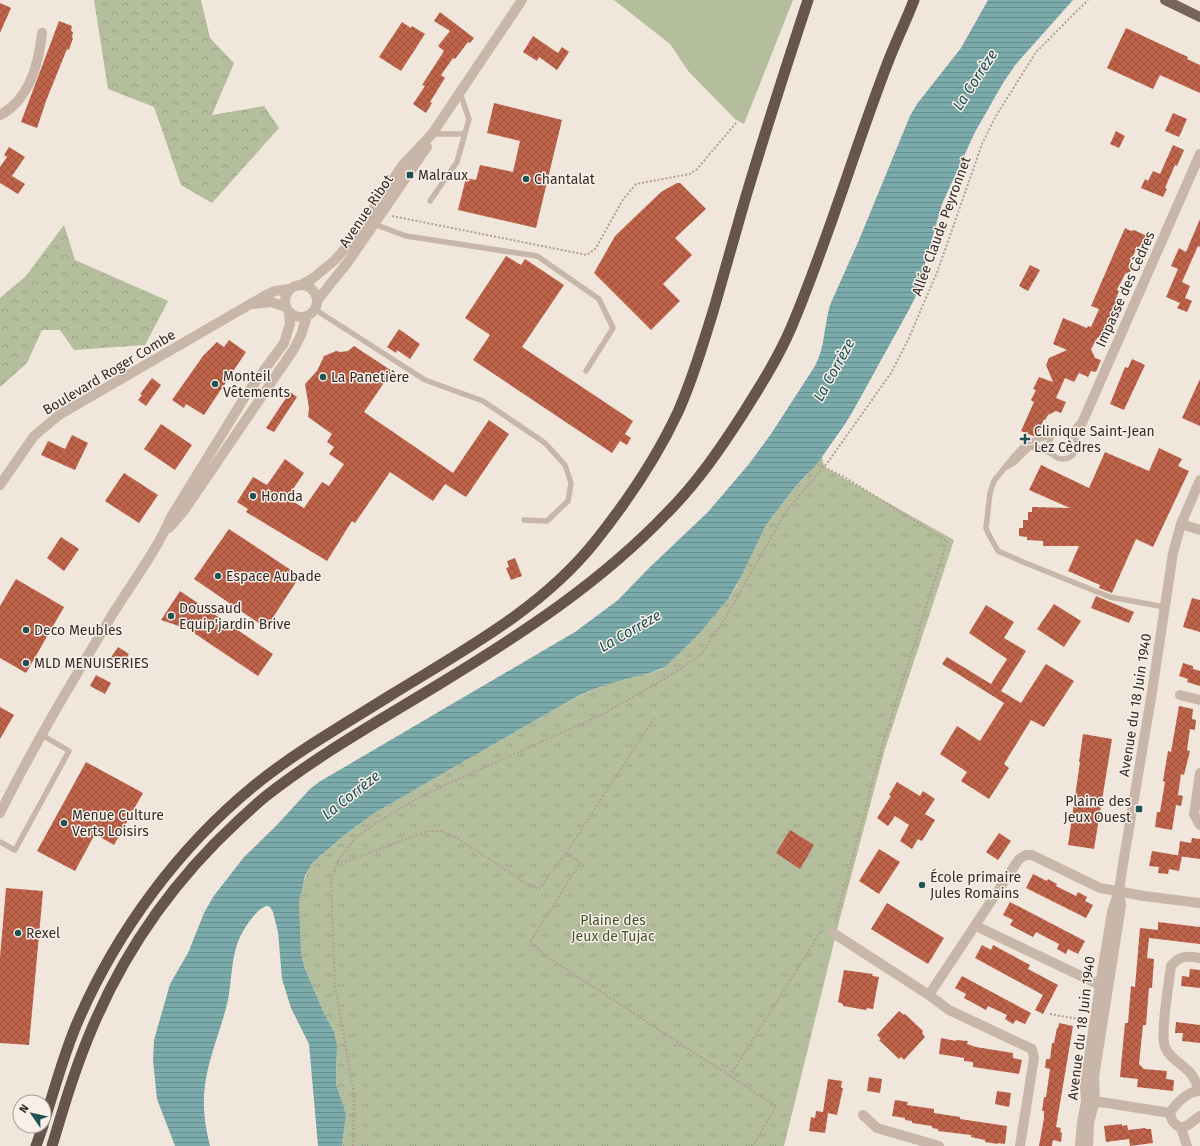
<svg xmlns="http://www.w3.org/2000/svg" width="1200" height="1146" viewBox="0 0 1200 1146" font-family="'Fira Sans',sans-serif">
	<defs>
		<pattern id="forest-crowns" width="20" height="18" patternUnits="userSpaceOnUse"><rect width="20" height="18" fill="#b4be9c"/><path d="M2 6a3 3 0 1 1 6 0M12 15a3 3 0 1 1 6 0" fill="none" stroke="#9ba386"/></pattern>
		<pattern id="park-tufts" width="24" height="20" patternUnits="userSpaceOnUse"><rect width="24" height="20" fill="#b4be9c"/><path d="M3 7l-1-3M5 7V3M7 7l1-3M15 17l-1-3M17 17v-4M19 17l1-3" fill="none" stroke="#9ba386"/></pattern>
		<pattern id="water-rules" width="6" height="5" patternUnits="userSpaceOnUse"><rect width="6" height="5" fill="#7cabac"/><path d="M0 2.5h6" fill="none" stroke="#668b8c"/></pattern>
		<pattern id="building-cross-hatch" width="8" height="8" patternUnits="userSpaceOnUse"><rect width="8" height="8" fill="#bf644b"/><path d="M0 0l8 8M0 8l8-8" fill="none" stroke="#9c533e"/></pattern>
	</defs>
	<rect width="100%" height="100%" fill="#f0e6dc"/>
	<path fill="#b4be9c" d="M614 0H793L744 124 735 119 689 72 670 44Z"/>
	<g fill="url(#forest-crowns)">
		<path d="M94 0H201L210 38 234 63 212 115 264 106 279 128 212 203 181 185 154 107 108 89Z"/>
		<path d="M64 225 75 260 168 301 145 345 74 350 60 330H42L27 363 0 387V298L26 276Z"/>
	</g>
	<path fill="url(#park-tufts)" d="M822 456 824 467 954 540 885 749 840 918 784 1146H342L346 1114 336 1084 337 1057 334 1032 324 1013 305 969 301 954 298 908 300 893 308 870 312 863 347 833 376 812 555 709 583 694 605 685 652 672 662 669 668 664 699 634 728 599 736 587 766 525 795 487 808 474Z"/>
	<path fill="url(#water-rules)" d="M988 0H1073L1016 64 1003 83 975 132 942 204 924 267 915 298 906 315 853 411 845 424 817 464 795 487 766 525 740 579 728 599 699 634 665 667 652 672 605 685 582 694 555 709 376 812 347 833 312 863 305 876 299 902 301 954 305 969 324 1013 334 1032 337 1046 336 1084 346 1114 342 1146H318L309 1044 291 1008 282 979 278 932 273 912 270 907 267 906C257 908 244 928 240 937 231 956 232 980 228 1000 221 1031 206 1062 204 1095 203 1111 206 1130 210 1146H175L157 1099 153 1060 154 1040 170 984 188 953 204 913 213 897 244 857 275 827 310 789 319 782 575 632 618 600 649 568 708 512 749 464 771 434 815 366C825 347 824 326 830 305L859 240 910 116 917 104 961 48Z"/>
	<g fill="url(#building-cross-hatch)">
		<path d="M0 3 11 8 0 33Z"/>
		<path d="M440 12 474 38 470 43 468 42 455 59 453 58 441 75 445 78 430 102 432 103 426 113 413 104 425 86 422 85 444 51 438 46 450 31 434 21Z"/>
		<path d="M59 21 72 26 71 31 73 32 72 37 73 38 69 50 67 49 46 101 37 128 21 122Z"/>
		<path d="M402 22 411 28 412 26 425 34 401 71 379 57Z"/>
		<path d="M1126 28 1188 57 1187 59 1200 65V93L1160 75 1153 89 1107 68Z"/>
		<path d="M533 36 558 53 562 47 569 52 557 70 539 57 537 61 523 52Z"/>
		<path d="M494 103 562 120 536 228 458 210 466 178 476 180 480 165 513 172 520 141 487 133Z"/>
		<path d="M1173 113 1187 119 1179 137 1165 131Z"/>
		<path d="M1116 131 1125 136 1119 148 1110 144Z"/>
		<path d="M1173 145 1184 150 1177 166 1175 165 1165 188 1167 189 1163 197 1141 188 1145 179 1148 181 1153 171 1160 174Z"/>
		<path d="M9 147 25 157 12 176 25 184 18 194 0 183V167L7 157 4 155Z"/>
		<path d="M677 183H680L706 209 675 238 692 255 663 284 680 301 651 330 594 273 615 236 661 192Z"/>
		<path d="M1200 219V247L1198 246 1182 282 1190 286 1185 298 1192 301 1187 312 1177 308 1180 303 1166 297 1178 269 1171 266 1179 248 1186 252Z"/>
		<path d="M1125 228 1131 231 1134 230 1147 236 1143 244 1137 248 1130 262 1134 264 1131 271 1125 274 1117 290 1119 291 1115 301 1118 302 1101 338 1098 337 1091 349 1095 358 1101 360 1096 372 1091 371 1088 377 1079 373 1074 382 1065 378 1056 398 1066 402 1061 413 1056 411 1048 415 1045 420 1044 419 1037 435 1033 436 1021 431 1034 402 1031 400 1036 390 1033 389 1039 377 1053 382 1046 365 1049 358 1067 350 1053 344 1063 318 1087 328 1088 326 1091 327 1099 309 1091 306Z"/>
		<path d="M506 256 521 265 525 259 564 285 522 347 633 421 625 434 631 438 627 445 620 441 612 453 473 360 490 335 465 318Z"/>
		<path d="M1030 265 1040 270 1028 291 1019 286Z"/>
		<path d="M399 329 420 344 410 359 397 350 396 353 387 347Z"/>
		<path d="M229 340 246 352 204 415 186 404 184 408 172 400 203 356 217 342 224 347Z"/>
		<path d="M354 346 392 371 364 412 453 473 489 420 509 434 466 497 445 484 433 501 390 472 355 523 352 521 327 561 246 512 248 509 237 502 253 477 267 485 285 459 304 473 287 498 304 508 322 482 329 486 344 464 329 454 334 447 327 442 332 434 308 417 309 408 305 384 317 371 324 356 336 351 341 352 348 351Z"/>
		<path d="M1132 359 1145 365 1124 410 1110 404 1125 367 1128 368Z"/>
		<path d="M152 378 161 385 146 406 138 400 142 395 140 394Z"/>
		<path d="M1200 379V426L1182 418Z"/>
		<path d="M290 392 297 397 274 432 266 428Z"/>
		<path d="M161 424 192 445 175 470 144 449Z"/>
		<path d="M72 435 88 443 75 470 41 455 48 441 65 449Z"/>
		<path d="M1159 448 1182 459 1178 466 1189 471 1153 547 1136 539 1112 593 1099 588 1100 585 1068 571 1079 546H1043V541L1027 540V537L1019 536V528H1023V520H1028V512H1032V507L1070 508 1029 490 1041 465 1089 488 1105 452 1149 471Z"/>
		<path d="M124 473 158 495 139 523 105 501Z"/>
		<path d="M229 529 300 576 266 628 194 579Z"/>
		<path d="M61 537 79 549 64 571 47 558Z"/>
		<path d="M515 558 522 576 511 580 506 568 509 567 507 561Z"/>
		<path d="M16 579 64 607 26 673 0 658V606Z"/>
		<path d="M180 591 273 654 258 676 188 629 161 620Z"/>
		<path d="M1096 596 1134 612 1129 623 1091 608Z"/>
		<path d="M1192 598 1200 600V632L1183 627Z"/>
		<path d="M1054 604 1081 621 1064 647 1037 629Z"/>
		<path d="M986 605 1014 622 1004 638 1026 651 1001 691 1021 703 1046 664 1074 681 1044 727 1031 720 1004 764 1009 768 989 799 961 781 967 772 940 754 957 726 980 741 1004 703 942 664 947 657 991 684 1007 659 969 633Z"/>
		<path d="M118 647 129 654 121 666 110 659Z"/>
		<path d="M1183 663 1193 666V669L1200 671V686L1187 682 1188 679 1179 676Z"/>
		<path d="M96 675 111 683 105 694 90 686Z"/>
		<path d="M1179 706 1193 709 1192 719 1196 720 1195 730 1190 729 1187 750 1190 751 1184 775 1181 774 1178 795 1183 796 1181 806 1176 805 1172 830 1155 827 1157 812H1160L1165 782 1163 781 1168 751 1171 752Z"/>
		<path d="M0 707 14 715 0 739Z"/>
		<path d="M1083 734 1112 739 1094 849 1068 845 1080 762H1079Z"/>
		<path d="M86 762 143 793 114 845 95 834 75 871 37 851Z"/>
		<path d="M897 782 920 796 923 791 935 799 925 814 935 820 922 841 918 839 912 849 900 841 909 825 895 816 888 826 877 818 891 796 889 795Z"/>
		<path d="M790 830 814 845 800 869 776 853Z"/>
		<path d="M999 833 1011 841 998 860 986 852Z"/>
		<path d="M1192 838 1200 839V859L1178 856 1180 841 1191 843Z"/>
		<path d="M879 849 900 862 879 894 859 881Z"/>
		<path d="M1152 851 1182 856 1179 871 1169 869 1168 874 1158 873 1159 867 1149 866Z"/>
		<path d="M1033 874 1047 881 1048 879 1057 884 1056 886 1076 896 1078 892 1087 897 1085 901 1093 905 1086 918 1026 888Z"/>
		<path d="M6 888 43 891 29 1045 0 1043V957Z"/>
		<path d="M1010 902 1085 941 1078 954 1068 949 1066 954 1057 949 1059 944 1036 932 1033 937 1010 925 1013 920 1003 915Z"/>
		<path d="M887 903 944 938 928 964 871 929Z"/>
		<path d="M1158 922 1200 927V944L1149 938 1147 958 1154 959 1152 988H1149L1146 1025H1143L1139 1064 1144 1069 1167 1071 1166 1079 1174 1080 1173 1091 1137 1087 1138 1079 1120 1077 1125 1023H1128L1131 986 1135 987 1140 928 1158 930Z"/>
		<path d="M982 945 991 950 993 945 1030 965 1028 969 1058 985 1043 1014 1035 1010 1043 995 975 958Z"/>
		<path d="M1190 969 1200 970V988L1181 986 1182 976 1189 977Z"/>
		<path d="M844 970 873 974 872 976 879 977 873 1009 867 1008 866 1010 843 1006V1004L838 1002Z"/>
		<path d="M962 976 1031 1013 1025 1024 1016 1020 1013 1024 1005 1019 1007 1015 988 1006 986 1010 964 998 966 994 955 988Z"/>
		<path d="M899 1011 904 1015 905 1014 923 1031 922 1033 925 1037 904 1060 901 1057 899 1059 879 1040 881 1039 877 1035Z"/>
		<path d="M1176 1022 1200 1025V1043L1182 1041 1183 1033H1175Z"/>
		<path d="M1059 1023 1073 1026 1056 1127 1061 1128 1060 1132 1062 1133 1061 1142 1053 1140 1052 1146H1039L1044 1118V1111H1042L1044 1097H1046L1050 1069 1045 1068 1046 1059H1050L1052 1043H1054L1057 1028H1058Z"/>
		<path d="M941 1038 956 1041V1040L968 1041 967 1044 976 1047 1013 1053V1058L1022 1060 1019 1074 973 1067V1062L964 1061V1058L939 1054Z"/>
		<path d="M869 1077 882 1079 880 1093 867 1091Z"/>
		<path d="M828 1079 842 1081 841 1088H843L837 1115 828 1113 825 1133 809 1131 811 1117 815 1118 816 1111 823 1112Z"/>
		<path d="M997 1091 1011 1093 1009 1107 995 1104Z"/>
		<path d="M895 1100 908 1102 907 1105 934 1109V1113L960 1117V1119L1007 1126 1005 1144 998 1143V1144L985 1142V1140L971 1137V1135L938 1131V1129L932 1128V1126L912 1123V1121L905 1120V1118L892 1116Z"/>
		<path d="M1122 1124V1126L1127 1125 1128 1130 1145 1128 1146 1129H1151L1153 1143 1130 1146 1129 1139 1106 1142 1104 1126Z"/>
	</g>
	<g fill="none" stroke-linecap="round" stroke-linejoin="round">
		<g stroke="#b3a093" stroke-width="2" stroke-dasharray="2 2" stroke-linecap="butt">
			<path d="M392 216 587 255 596 248 622 201 636 184 690 174 697 169 736 123"/>
			<path d="M824 467 846 478 947 541 883 743 835 923"/>
			<path d="M566 853 580 863 530 942 549 958 776 1106 753 1146"/>
			<path d="M337 862 348 861 427 831H442L459 839 533 888H540L566 853 654 718"/>
			<path d="M1050 1014 1084 1020"/>
			<path d="M730 1076 821 931H823"/>
			<path d="M353 1146 354 1094 335 987 331 882 337 862 355 838 376 823 421 796 601 715 666 678 700 656 728 613 787 510 828 462 891 373 908 340 938 270 982 144 996 116 1036 52 1088 0"/>
		</g>
		<g stroke="#c8b6a8" stroke-width="5.5">
			<path d="M432 134H464"/>
			<path d="M430 201 457 162 469 119 460 93"/>
			<path d="M374 224 406 236 537 256 599 299 613 328 586 371"/>
			<path d="M316 308 319 312 425 380 483 401 545 443 565 465 571 483 568 501 547 521 524 520"/>
			<circle cx="1063" cy="445" r="14"/>
			<path d="M1052 436 1027 442 1014 456 994 481 990 493 986 528 988 533 998 551 1023 562 1110 597 1165 607"/>
			<path d="M1007 467 1015 462 1029 448 1036 447 1052 454"/>
			<path d="M0 842 15 850 69 751 42 735"/>
		</g>
		<g stroke="#c8b6a8" stroke-width="10">
			<path d="M0 115C29 100 39 63 42 33"/>
			<path d="M254 304 271 302 286 307"/>
			<path d="M1073 434 1082 423 1200 154"/>
			<path d="M0 485 34 436 59 415 266 295 275 291 290 289"/>
			<path d="M1181 524 1200 530"/>
			<path d="M1180 695 1200 700"/>
			<path d="M1200 773 1194 814 1200 825"/>
			<path d="M976 926 1100 985"/>
			<path d="M833 933 929 995 949 1010 1032 1049 1034 1058 1020 1146"/>
			<path d="M929 995 1019 859 1026 855H1032L1100 888 1144 896 1200 903"/>
			<path d="M1198 1090C1195 1067 1172 1064 1165 1047 1160 1034 1169 982 1171 966 1180 955 1187 956 1200 958"/>
			<path d="M1087 1101 1095 1103 1101 1102 1170 1113"/>
			<path d="M1170 1113C1175 1104 1189 1090 1200 1091"/>
			<path d="M1170 1113C1171 1121 1174 1124 1181 1128L1187 1146"/>
			<path d="M863 1115 877 1128 939 1146"/>
			<path d="M1181 1128 1188 1125 1200 1116"/>
		</g>
		<g stroke="#c8b6a8" stroke-width="10">
			<circle cx="301" cy="301" r="16"/>
			<path d="M301 285 312 279 335 260 350 243 402 166 432 134 522 0"/>
			<path d="M317 301 331 283 348 262 427 147"/>
			<path d="M169 528 183 512 294 349 301 335 307 316"/>
			<path d="M0 813C34 745 73 680 112 615 132 583 156 552 171 517L246 395 284 343 290 324 289 312"/>
			<path d="M1080 1146 1082 1123 1086 1101 1085 1085 1100 985 1112 912 1119 891 1123 864 1152 692 1173 553 1181 524 1200 480"/>
			<path d="M1088 1146 1089 1123 1095 1100 1094 1077 1121 906 1119 891"/>
		</g>
		<path stroke="#76635a" stroke-width="10" d="M1165 0 1200 17"/>
		<g stroke="#66544d" stroke-width="11">
			<path d="M44 1122C55 1088 64 1053 78 1021 117 931 179 847 255 785 297 751 345 724 391 695 462 651 540 610 594 543 626 503 656 459 678 412 693 378 704 341 715 305 725 271 734 237 744 203 764 135 786 67 808 0"/>
			<path d="M36 1146 43 1126"/>
			<path d="M52 1146C64 1106 76 1065 93 1026 127 946 174 880 238 821 247 813 256 804 266 796 321 753 382 719 441 683 523 633 601 582 667 513 697 483 721 448 744 412 761 385 778 358 791 328 828 241 854 150 888 62 896 41 906 21 914 0"/>
		</g>
	</g>
	<g fill="#205254" stroke="#f8f0e8" stroke-width="1.5">
		<rect x="406" y="171" width="8" height="8" rx="2"/>
		<circle cx="526" cy="179" r="4"/>
		<circle cx="323" cy="377" r="4"/>
		<circle cx="215" cy="384" r="4"/>
		<path d="M1023 433h4v4h4v4h-4v4h-4v-4h-4v-4h4z"/>
		<circle cx="253" cy="496" r="4"/>
		<circle cx="218" cy="576" r="4"/>
		<circle cx="171" cy="616" r="4"/>
		<circle cx="26" cy="630" r="4"/>
		<circle cx="26" cy="663" r="4"/>
		<rect x="1135" y="805" width="8" height="8" rx="2"/>
		<circle cx="64" cy="823" r="4"/>
		<circle cx="922" cy="885" r="4"/>
		<circle cx="18" cy="933" r="4"/>
	</g>
	<g text-anchor="middle" stroke-width="3" stroke-linejoin="round" paint-order="stroke">
		<g font-size="14" fill="#352c28" stroke="#f8f0e8" text-anchor="start">
			<text x="418" y="180">Malraux</text>
			<text x="534" y="184">Chantalat</text>
			<text x="223" y="381">Monteil<tspan x="223" dy="16">Vêtements</tspan></text>
			<text x="331" y="382">La Panetière</text>
			<text x="1034" y="436">Clinique Saint-Jean<tspan x="1034" dy="16">Lez Cèdres</tspan></text>
			<text x="261" y="501">Honda</text>
			<text x="226" y="581">Espace Aubade</text>
			<text x="179" y="613">Doussaud<tspan x="179" dy="16">Equip'jardin Brive</tspan></text>
			<text x="34" y="635">Deco Meubles</text>
			<text x="34" y="668">MLD MENUISERIES</text>
			<text x="1131" y="806" text-anchor="end">Plaine des<tspan x="1131" dy="16">Jeux Ouest</tspan></text>
			<text x="72" y="820">Menue Culture<tspan x="72" dy="16">Verts Loisirs</tspan></text>
			<text x="930" y="882">École primaire<tspan x="930" dy="16">Jules Romains</tspan></text>
			<text x="26" y="938">Rexel</text>
		</g>
		<g font-size="14" fill="#352c28" stroke="#f8f0e8">
			<text transform="translate(366 211) rotate(-56)" y="5">Avenue Ribot</text>
			<text transform="translate(941 226) rotate(-70)" y="5">Allée Claude Peyronnet</text>
			<text transform="translate(1125 289) rotate(-66)" y="5">Impasse des Cèdres</text>
			<text transform="translate(109 372) rotate(-31)" y="5">Boulevard Roger Combe</text>
			<text transform="translate(1135 705) rotate(-81)" y="5">Avenue du 18 Juin 1940</text>
			<text transform="translate(1081 1028) rotate(-83)" y="5">Avenue du 18 Juin 1940</text>
		</g>
		<g font-size="14" fill="#45522d" stroke="#f8f0e8">
			<text x="613" y="925">Plaine des<tspan x="613" dy="16">Jeux de Tujac</tspan></text>
		</g>
		<g font-size="15" font-style="italic" fill="#205254" stroke="#f8f0e8">
			<text transform="translate(975 80) rotate(-57)" y="5">La Corrèze</text>
			<text transform="translate(834 370) rotate(-61)" y="5">La Corrèze</text>
			<text transform="translate(630 631) rotate(-30)" y="5">La Corrèze</text>
			<text transform="translate(351 795) rotate(-38)" y="5">La Corrèze</text>
		</g>
	</g>
	<g transform="translate(32 1114) rotate(304)"><circle r="19" fill="#f8f0e8" stroke="#aaa29b"/>
	<path d="M0-3L7 15L0 10L-7 15Z" fill="#205254"/>
	<text y="-6" font-size="11" font-weight="bold" text-anchor="middle" fill="#352c28">N</text>
	</g>
</svg>
